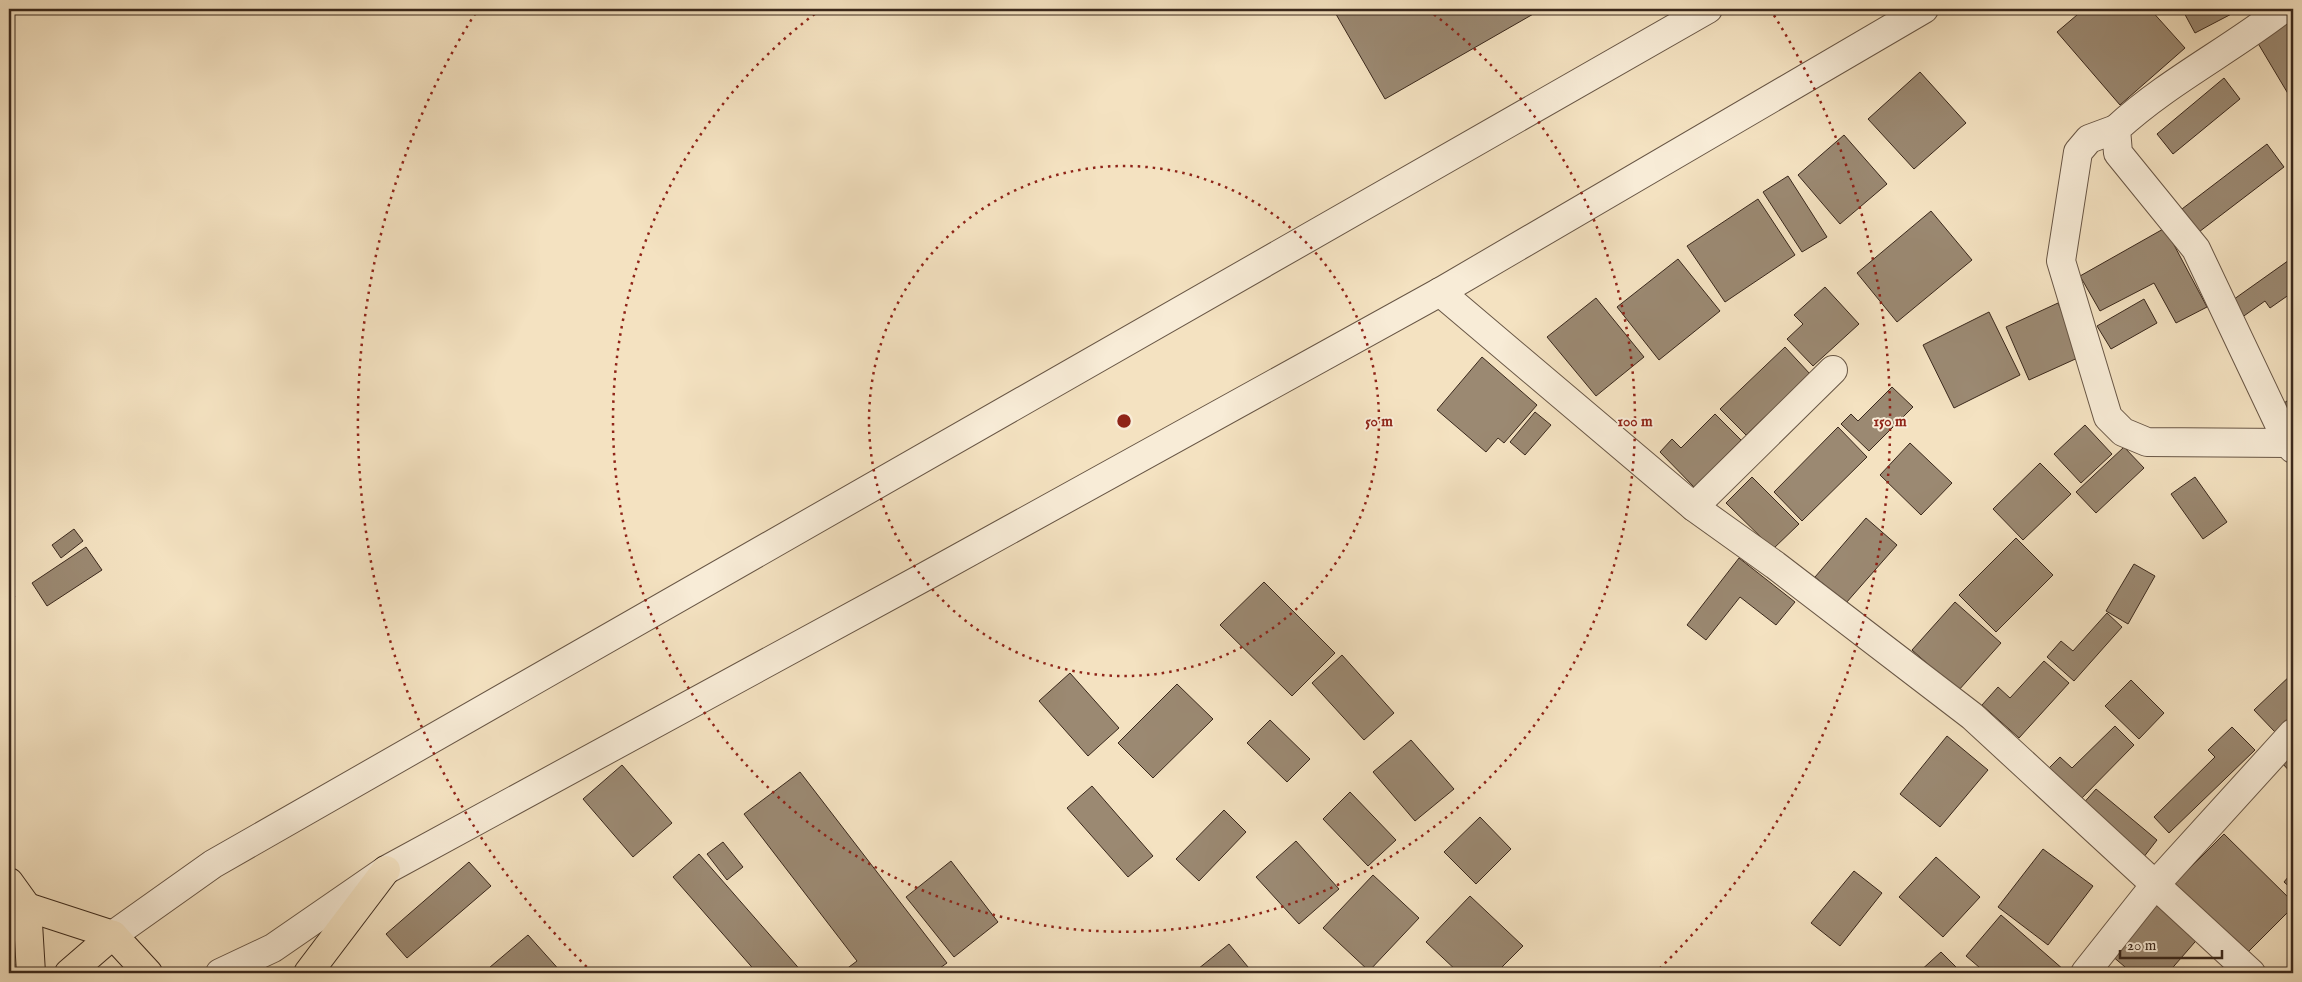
<svg xmlns="http://www.w3.org/2000/svg" width="2302" height="982" viewBox="0 0 2302 982" font-family="'IM FELL English',serif">
	<rect width="100%" height="100%" fill="#f4e2c1"/>
	<filter id="stains"><feTurbulence type="fractalNoise" baseFrequency=".004" numOctaves="4"/><feColorMatrix values="0 0 0 0 .2 0 0 0 0 .09 0 0 0 0 .02 0 0 0 .5 -.17"/></filter>
	<radialGradient id="worn" r=".72"><stop offset=".6" stop-color="#630" stop-opacity="0"/><stop offset="1" stop-color="#630" stop-opacity=".3"/></radialGradient>
	<path fill="#d4c2a5" stroke="#877560" d="M9 955 21 973H9Z"/>
	<g fill="#9b8972" stroke="#3a281c">
		<path d="M1333 9H1542L1385 99Z"/>
		<path d="M2084 9H2150L2185 48 2120 105 2057 32Z"/>
		<path d="M2182 9H2241L2195 33Z"/>
		<path d="M2293 18V102L2256 40Z"/>
		<path d="M1920 72 1966 123 1914 169 1868 119Z"/>
		<path d="M2224 78 2240 99 2173 154 2157 134Z"/>
		<path d="M1844 135 1887 184 1840 224 1798 175Z"/>
		<path d="M2267 144 2284 167 2195 235 2178 212Z"/>
		<path d="M1788 176 1827 237 1802 252 1763 192Z"/>
		<path d="M1758 199 1795 255 1725 302 1687 246Z"/>
		<path d="M1931 211 1972 260 1897 322 1857 273Z"/>
		<path d="M2165 228 2207 307 2176 323 2154 283 2100 311 2080 276Z"/>
		<path d="M2292 258 2293 292 2270 308 2265 301 2241 318 2230 302Z"/>
		<path d="M1678 259 1720 311 1659 360 1617 307Z"/>
		<path d="M1825 287 1859 324 1813 366 1787 339 1803 324 1794 315Z"/>
		<path d="M1596 298 1644 357 1596 396 1547 337Z"/>
		<path d="M2144 299 2157 323 2111 349 2097 326Z"/>
		<path d="M2058 303 2082 356 2029 380 2006 327Z"/>
		<path d="M1989 312 2020 375 1954 408 1923 345Z"/>
		<path d="M1785 347 1810 374 1746 435 1720 409Z"/>
		<path d="M1482 357 1537 405 1504 443 1498 438 1486 452 1437 410Z"/>
		<path d="M1892 387 1913 407 1869 451 1841 424 1851 414 1858 421Z"/>
		<path d="M2293 397V423L2281 405Z"/>
		<path d="M1535 412 1551 425 1525 455 1510 442Z"/>
		<path d="M1715 414 1741 440 1694 487 1660 452 1672 439 1681 448Z"/>
		<path d="M2085 425 2112 454 2081 483 2054 454Z"/>
		<path d="M1838 427 1867 457 1802 521 1774 492Z"/>
		<path d="M1910 443 1952 483 1921 515 1880 475Z"/>
		<path d="M2124 447 2144 468 2096 513 2076 492Z"/>
		<path d="M2040 463 2071 494 2023 540 1993 509Z"/>
		<path d="M1752 477 1799 524 1773 549 1726 503Z"/>
		<path d="M2195 477 2227 522 2203 539 2171 494Z"/>
		<path d="M1866 518 1897 545 1846 603 1815 577Z"/>
		<path d="M74 529 83 541 61 558 52 545Z"/>
		<path d="M2016 538 2053 575 1996 632 1959 595Z"/>
		<path d="M86 547 102 570 47 606 32 583Z"/>
		<path d="M1739 558 1795 602 1776 625 1740 597 1706 640 1687 625Z"/>
		<path d="M2134 564 2155 576 2128 624 2106 611Z"/>
		<path d="M1264 582 1335 653 1292 696 1220 625Z"/>
		<path d="M9 589 15 597 9 601Z"/>
		<path d="M1955 602 2001 643 1958 691 1912 650Z"/>
		<path d="M2107 613 2122 627 2074 681 2047 657 2061 641 2073 651Z"/>
		<path d="M1342 655 1394 713 1364 740 1312 683Z"/>
		<path d="M2044 661 2069 683 2019 738 1982 705 1998 687 2010 698Z"/>
		<path d="M1070 673 1119 728 1088 756 1039 701Z"/>
		<path d="M2293 673V715L2275 732 2254 710Z"/>
		<path d="M2131 680 2164 713 2139 739 2105 706Z"/>
		<path d="M1177 684 1213 719 1153 778 1118 743Z"/>
		<path d="M1270 720 1310 759 1287 782 1247 743Z"/>
		<path d="M2115 726 2134 745 2076 804 2044 773 2060 757 2072 768Z"/>
		<path d="M2232 727 2255 750 2169 833 2154 817 2215 757 2208 750Z"/>
		<path d="M1947 736 1988 770 1940 827 1900 794Z"/>
		<path d="M1411 740 1454 789 1415 821 1373 772Z"/>
		<path d="M2293 752V775L2282 763Z"/>
		<path d="M622 765 672 823 633 857 583 799Z"/>
		<path d="M800 772 947 963 933 973H841L857 961 744 814Z"/>
		<path d="M1092 786 1153 856 1128 877 1067 808Z"/>
		<path d="M2096 789 2157 840 2143 858 2081 806Z"/>
		<path d="M1350 792 1396 840 1368 866 1323 819Z"/>
		<path d="M1224 810 1246 832 1199 881 1176 859Z"/>
		<path d="M1480 817 1511 849 1476 884 1444 852Z"/>
		<path d="M2224 834 2293 902V907L2242 958 2171 887Z"/>
		<path d="M1296 841 1339 889 1299 924 1256 877Z"/>
		<path d="M723 842 743 867 727 880 707 854Z"/>
		<path d="M2043 849 2093 886 2048 945 1998 907Z"/>
		<path d="M699 854 803 973H757L673 877Z"/>
		<path d="M1936 857 1980 897 1943 937 1899 897Z"/>
		<path d="M951 861 998 922 954 957 906 897Z"/>
		<path d="M469 862 491 886 407 958 386 934Z"/>
		<path d="M1854 871 1882 893 1840 946 1811 923Z"/>
		<path d="M2293 871V890L2284 882Z"/>
		<path d="M1373 875 1419 918 1369 971 1323 928Z"/>
		<path d="M1470 896 1523 946 1496 973H1459L1426 942Z"/>
		<path d="M2159 900 2201 935 2168 973H2132L2111 955Z"/>
		<path d="M2001 915 2064 970 2062 973H1986L1966 956Z"/>
		<path d="M528 935 562 973H483Z"/>
		<path d="M1229 944 1253 973H1193Z"/>
		<path d="M1941 952 1962 973H1918Z"/>
	</g>
	<g fill="none" stroke-linecap="round" stroke-linejoin="round">
		<g stroke="#685645" stroke-width="30">
			<g id="minor">
				<path d="M2283 9C2229 51 2167 82 2116 129L2118 153 2196 249 2288 443 2293 449"/>
				<path d="M2116 129 2089 139 2078 152 2061 261 2108 417 2123 432 2147 442 2288 443"/>
				<path d="M1440 292 1694 507 1775 565 1972 716 2251 973"/>
				<path d="M1694 507 1833 370"/>
				<path d="M113 935 213 864 1708 9"/>
				<path d="M220 973 273 948 386 870 926 576 1440 292 1924 9"/>
				<path d="M2085 973 2154 886 2293 733"/>
			</g>
		</g>
		<g stroke="#3a281c" stroke-width="30">
			<g id="major">
				<path d="M9 882 27 907 31 973"/>
				<path d="M27 907 113 935 148 973"/>
				<path d="M69 973 113 935"/>
				<path d="M308 973 386 870"/>
			</g>
		</g>
		<use href="#minor" stroke="#f8ecd7" stroke-width="28"/>
		<use href="#major" stroke="#f4e2c1" stroke-width="28"/>
	</g>
	<g fill="none" stroke="#8f2418" stroke-width="2.5" stroke-dasharray="2.5 5">
		<circle cx="1124" cy="421" r="255"/>
		<path d="M1428 10A511 511 0 1 1 820 10"/>
		<path d="M592 972A766 766 0 0 1 478 9M1770 9A766 766 0 0 1 1656 972"/>
	</g>
	<circle cx="1124" cy="421" r="8" fill="#8f2418" stroke="#f8ecd7" stroke-width="2.5"/>
	<g font-size="15" text-anchor="middle" font-weight="bold" fill="#8f2418" stroke="#f8ecd7" stroke-width="4" stroke-linejoin="round" paint-order="stroke">
		<text x="1379" y="426">50 m</text>
		<text x="1635" y="426">100 m</text>
		<text x="1890" y="426">150 m</text>
	</g>
	<rect width="2302" height="982" fill="none" stroke="#f4e2c1" stroke-width="30"/>
	<rect x="10" y="10" width="2282" height="962" fill="none" stroke="#3a281c" stroke-width="2.5"/>
	<rect x="15" y="15" width="2272" height="952" fill="none" stroke="#3a281c"/>
	<path d="M2120 950v8h102v-8" fill="none" stroke="#3a281c" stroke-width="2.5"/>
	<text x="2127" y="950" font-size="15" fill="#3a281c" stroke="#f8ecd7" stroke-width="4" paint-order="stroke">20 m</text>
	<rect width="100%" height="100%" filter="url(#stains)"/>
	<rect width="100%" height="100%" fill="url(#worn)"/>
</svg>
